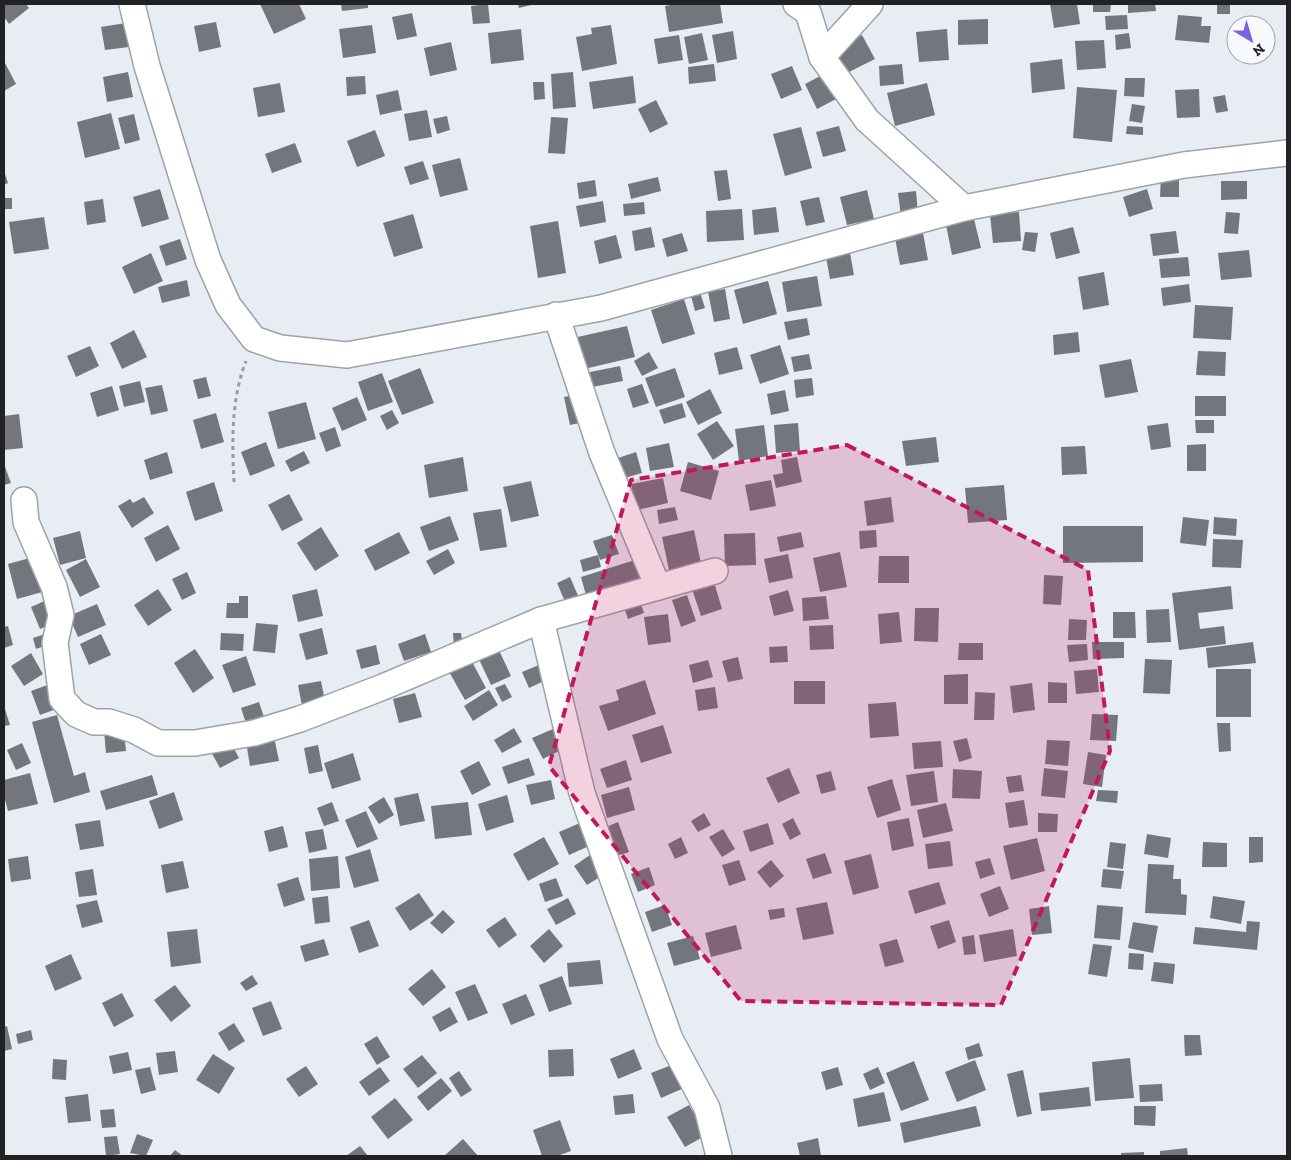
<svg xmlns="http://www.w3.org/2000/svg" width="1291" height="1160" viewBox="0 0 1291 1160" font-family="'Zilla Slab',serif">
	<rect width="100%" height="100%" fill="#e8ecf3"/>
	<g fill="#73777d">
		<path d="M4 4H26L29 8 9 24 4 17Z"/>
		<path d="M260 4H299L306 19 274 34Z"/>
		<path d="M341 4H368V8L342 11Z"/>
		<path d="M488 4 490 23 473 24 471 6Z"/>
		<path d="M518 4H535L519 8Z"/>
		<path d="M677 4H720L723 23 669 32 665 6Z"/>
		<path d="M1050 4H1077L1080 24 1054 28Z"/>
		<path d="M1093 4H1111L1110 12H1093Z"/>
		<path d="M1128 4H1155L1156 11 1128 13Z"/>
		<rect x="1217" y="4" width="13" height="10"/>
		<path d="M412 13 417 36 397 40 392 17Z"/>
		<path d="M1127 15 1128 29 1106 30 1105 16Z"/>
		<path d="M1178 15 1202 17 1201 26H1211L1209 43 1175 40Z"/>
		<path d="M988 19V44L958 45V20Z"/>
		<path d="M216 22 221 47 199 52 194 26Z"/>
		<path d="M126 23 129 47 105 50 101 27Z"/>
		<path d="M372 25 376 53 343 58 339 29Z"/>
		<path d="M611 25 617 64 582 71 576 37 592 34 591 28Z"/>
		<path d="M521 29 524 60 491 64 488 33Z"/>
		<path d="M947 29 949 60 919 62 916 32Z"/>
		<path d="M733 31 737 59 717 63 712 35Z"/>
		<path d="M702 33 708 60 689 64 684 37Z"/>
		<path d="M1129 33 1131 48 1116 50 1115 35Z"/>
		<path d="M679 35 683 60 658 64 654 39Z"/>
		<path d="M862 35 875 59 847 73 835 49Z"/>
		<path d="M1104 40 1106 68 1077 70 1075 41Z"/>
		<path d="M451 42 457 70 430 76 424 48Z"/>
		<path d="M1062 59 1065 89 1032 93 1030 63Z"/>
		<path d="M4 61 16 84 4 91Z"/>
		<path d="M714 64 716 81 689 84 688 67Z"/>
		<path d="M902 64 904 84 880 86 879 66Z"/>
		<path d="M792 66 802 90 781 99 771 74Z"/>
		<path d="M128 72 133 97 107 102 103 77Z"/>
		<path d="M573 72 576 107 553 109 551 74Z"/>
		<path d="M826 73 838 98 817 109 805 84Z"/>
		<path d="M365 76 366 94 347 96 346 77Z"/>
		<path d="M633 76 636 103 593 109 589 82Z"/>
		<path d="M1125 78H1145L1144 97 1124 96Z"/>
		<path d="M533 82H544L545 99 534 100Z"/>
		<path d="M280 83 285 112 258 117 253 88Z"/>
		<path d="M927 83 935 115 895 126 887 93Z"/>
		<path d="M1077 87 1117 90 1112 142 1073 138Z"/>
		<path d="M1199 89 1200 117 1177 118 1175 90Z"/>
		<path d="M398 90 402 110 380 115 376 95Z"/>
		<path d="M1225 95 1228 111 1216 113 1213 97Z"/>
		<path d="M656 100 668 124 650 133 638 109Z"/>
		<path d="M1132 104 1145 106 1142 123 1129 121Z"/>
		<path d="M427 110 432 137 409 141 404 114Z"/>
		<path d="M111 113 120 149 85 158 77 122Z"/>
		<path d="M134 114 140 140 125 144 118 118Z"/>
		<path d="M447 116 450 130 437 134 433 119Z"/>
		<path d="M551 117 568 118 565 154 548 153Z"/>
		<path d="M839 126 846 151 823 157 816 132Z"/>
		<path d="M1127 126 1143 127V135L1126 134Z"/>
		<path d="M801 127 812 168 785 176 773 134Z"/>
		<path d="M375 130 385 156 357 167 347 141Z"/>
		<path d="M295 143 302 162 272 173 265 154Z"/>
		<path d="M460 158 468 190 440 197 432 165Z"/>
		<path d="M423 161 429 179 410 185 404 167Z"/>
		<path d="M727 170 731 199 718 201 714 171Z"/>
		<path d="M4 171 8 183 4 185Z"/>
		<path d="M1161 175H1179V197H1160Z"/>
		<path d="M658 177 661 191 631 199 628 184Z"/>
		<path d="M595 180 597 196 579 199 577 183Z"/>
		<path d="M1221 181H1247V199L1221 200Z"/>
		<path d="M160 189 169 219 142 227 133 197Z"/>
		<path d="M1147 189 1153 209 1129 217 1123 197Z"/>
		<path d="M867 190 874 219 847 225 840 197Z"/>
		<path d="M916 191 918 214 901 216 898 193Z"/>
		<path d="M819 197 825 222 806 226 800 201Z"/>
		<rect x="4" y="198" width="8" height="11"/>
		<path d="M103 199 106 222 87 225 84 202Z"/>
		<path d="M603 201 606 222 580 227 576 206Z"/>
		<path d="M644 202 645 214 624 216 623 204Z"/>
		<path d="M776 207 779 232 754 235 752 210Z"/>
		<path d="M742 209 744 240 707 242 706 211Z"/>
		<path d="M1019 212 1021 241 993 243 990 215Z"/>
		<path d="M1226 212 1240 213 1238 234 1224 233Z"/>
		<path d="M413 214 423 248 394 257 383 223Z"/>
		<path d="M44 217 49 249 14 254 9 222Z"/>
		<path d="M974 219 981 248 952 255 946 225Z"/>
		<path d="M558 221 566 273 538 278 530 226Z"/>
		<path d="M651 227 655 247 635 251 632 231Z"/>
		<path d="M1073 227 1080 253 1056 259 1050 233Z"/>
		<path d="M1176 231 1179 253 1153 256 1150 234Z"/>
		<path d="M1025 232 1038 233 1035 252 1022 250Z"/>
		<path d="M682 233 688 251 667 257 662 239Z"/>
		<path d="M923 233 928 260 900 265 895 238Z"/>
		<path d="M616 235 622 258 599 264 594 241Z"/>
		<path d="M180 239 187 259 166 266 159 246Z"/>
		<path d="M1249 250 1252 277 1221 280 1218 253Z"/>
		<path d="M151 253 163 281 134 294 122 267Z"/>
		<path d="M850 253 854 275 830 279 826 257Z"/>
		<path d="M1188 257 1190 276 1161 278 1159 259Z"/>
		<path d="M1104 272 1109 305 1083 310 1078 277Z"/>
		<path d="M817 276 822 306 787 312 782 282Z"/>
		<path d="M187 280 190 296 162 303 158 287Z"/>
		<path d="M768 281 777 314 743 324 734 290Z"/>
		<path d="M1189 284 1191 302 1163 306 1161 288Z"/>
		<path d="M699 289 705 308 695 311 690 292Z"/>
		<path d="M725 289 730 319 714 322 708 292Z"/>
		<path d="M684 299 695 334 662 344 651 310Z"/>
		<path d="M1195 305 1233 307 1231 340 1193 338Z"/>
		<path d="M807 318 810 335 788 340 784 322Z"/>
		<path d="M627 326 635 357 580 370 573 338Z"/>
		<path d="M134 330 147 357 122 369 110 343Z"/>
		<path d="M1078 332 1080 352 1054 355 1053 335Z"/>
		<path d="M780 345 789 374 760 384 750 355Z"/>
		<path d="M90 346 99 366 76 377 67 356Z"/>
		<path d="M737 347 743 369 719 375 714 353Z"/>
		<path d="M1198 351 1226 352 1225 376 1196 375Z"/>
		<path d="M649 352 658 368 642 376 634 361Z"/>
		<path d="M809 354 812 369 794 372 791 357Z"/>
		<path d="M1131 359 1138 392 1105 398 1099 365Z"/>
		<path d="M620 366 623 381 587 388 585 373Z"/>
		<path d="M420 368 434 403 402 415 388 381Z"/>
		<path d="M675 368 685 397 656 407 645 378Z"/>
		<path d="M382 373 393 402 368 411 358 382Z"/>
		<path d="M206 377 211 396 198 399 193 380Z"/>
		<path d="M812 378 814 395 796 398 794 380Z"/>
		<path d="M140 381 145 402 124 407 119 386Z"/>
		<path d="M642 384 649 403 633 408 627 389Z"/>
		<path d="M162 385 168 411 151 415 145 388Z"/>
		<path d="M112 386 119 410 97 417 90 393Z"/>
		<path d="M710 389 722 413 698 425 686 402Z"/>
		<path d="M785 390 789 411 771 415 767 394Z"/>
		<path d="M578 394 584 422 570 425 564 397Z"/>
		<rect x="1195" y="396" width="31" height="20"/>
		<path d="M357 397 367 420 342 431 332 408Z"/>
		<path d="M306 402 316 439 278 449 268 412Z"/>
		<path d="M682 403 686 417 664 424 659 410Z"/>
		<path d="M392 410 399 423 387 430 380 416Z"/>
		<path d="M216 413 224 442 201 449 193 420Z"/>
		<path d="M19 414 23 448 4 450V416Z"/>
		<path d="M1195 420H1214V433H1196Z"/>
		<path d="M717 421 734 446 713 460 697 434Z"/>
		<path d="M798 423 800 451 776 453 774 425Z"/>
		<path d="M1168 423 1171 447 1151 450 1147 426Z"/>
		<path d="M764 425 768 456 739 461 735 429Z"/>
		<path d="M335 427 341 446 326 452 319 433Z"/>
		<path d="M936 437 939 462 906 466 902 441Z"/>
		<path d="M266 442 275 466 250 476 241 452Z"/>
		<path d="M669 443 674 467 650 471 646 448Z"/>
		<path d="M1206 444V471H1187V445Z"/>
		<path d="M1085 446 1087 474 1062 475 1061 447Z"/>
		<path d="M304 451 310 463 291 472 285 461Z"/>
		<path d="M167 452 173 473 150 480 144 460Z"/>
		<path d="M636 452 642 473 621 479 615 459Z"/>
		<path d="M463 457 468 491 429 498 424 465Z"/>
		<path d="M797 457 802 482 776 488 773 475 783 473 781 460Z"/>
		<path d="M688 462 719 471 711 500 680 491Z"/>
		<path d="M4 464 11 483 4 485Z"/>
		<path d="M663 478 668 503 637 510 631 484Z"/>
		<path d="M771 480 776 506 750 511 745 485Z"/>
		<path d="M531 481 539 516 511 522 503 487Z"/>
		<path d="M214 482 223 511 195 521 186 492Z"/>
		<path d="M1004 485 1007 520 968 523 965 488Z"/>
		<path d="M289 494 303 520 282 531 268 505Z"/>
		<path d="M144 497 154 513 132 528 118 506 130 499 133 503Z"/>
		<path d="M891 497 894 522 867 526 864 501Z"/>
		<path d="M675 507 678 520 659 524 657 510Z"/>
		<path d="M501 509 507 547 480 551 473 513Z"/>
		<path d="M450 516 459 540 429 551 420 527Z"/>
		<path d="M1183 517 1209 520 1206 546 1180 543Z"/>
		<path d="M1214 517 1237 519 1236 536 1213 534Z"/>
		<path d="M168 525 180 549 156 562 144 538Z"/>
		<path d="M1063 526H1143V562L1063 563Z"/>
		<path d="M321 527 339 556 315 571 297 543Z"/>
		<path d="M694 530 702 568 670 575 662 537Z"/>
		<path d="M876 530 877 547 860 549 859 531Z"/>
		<path d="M80 531 86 558 60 565 53 538Z"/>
		<path d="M399 532 410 553 375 571 364 550Z"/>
		<path d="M801 532 804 547 780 552 777 537Z"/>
		<path d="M755 533 756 565 725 566 724 534Z"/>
		<path d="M612 535 619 554 600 560 593 541Z"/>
		<path d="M1213 539 1243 540 1241 568 1212 567Z"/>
		<path d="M448 549 455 563 434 575 426 561Z"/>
		<path d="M840 552 847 587 820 592 813 558Z"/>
		<path d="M788 554 793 578 769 583 764 559Z"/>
		<path d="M598 555 601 567 583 572 580 560Z"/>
		<path d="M37 556 46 591 17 599 8 564Z"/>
		<path d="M879 556H909V583H878Z"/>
		<path d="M86 559 100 587 80 597 66 570Z"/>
		<path d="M638 559 643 577 586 595 581 577Z"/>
		<path d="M187 572 196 593 182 600 172 579Z"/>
		<path d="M1044 575 1063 576 1061 605 1043 604Z"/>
		<path d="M570 577 579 598 566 604 557 583Z"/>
		<path d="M714 582 722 609 701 616 692 589Z"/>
		<path d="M1231 586 1233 609 1198 613 1200 629 1224 626 1226 644 1179 650 1172 593Z"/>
		<path d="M158 589 172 610 148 626 134 605Z"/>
		<path d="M317 589 323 616 298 622 292 595Z"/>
		<path d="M788 590 794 611 774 616 769 596Z"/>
		<path d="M687 595 696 621 681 627 672 600Z"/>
		<path d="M239 596H248V618H226L227 603H239Z"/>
		<path d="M826 596 829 619 803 621 802 598Z"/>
		<path d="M639 598 644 613 628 619 623 604Z"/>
		<path d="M49 599 58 621 40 629 31 607Z"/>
		<path d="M97 604 106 625 78 637 69 616Z"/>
		<path d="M915 608H939L938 642 914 641Z"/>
		<path d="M1169 609 1171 642 1147 643 1146 610Z"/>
		<path d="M899 612 902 642 880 644 878 614Z"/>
		<path d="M1113 612H1135L1136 638H1113Z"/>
		<path d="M668 614 671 642 648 645 644 617Z"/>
		<path d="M1069 619 1087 620 1086 640H1068Z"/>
		<path d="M256 623 278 625 275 653 253 651Z"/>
		<path d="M833 625 834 649 810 650 809 626Z"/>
		<path d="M8 626 13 645 4 648V627Z"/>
		<path d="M322 628 328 654 306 660 299 634Z"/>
		<path d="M51 632 55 642 36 649 33 638Z"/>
		<path d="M221 633 244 634 243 651 220 650Z"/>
		<path d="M453 633H461L463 646 454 647Z"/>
		<path d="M101 634 111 655 89 665 80 644Z"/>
		<path d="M425 634 431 652 404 661 398 644Z"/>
		<path d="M1092 642H1124V658L1093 659Z"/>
		<path d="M1253 642 1256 663 1208 668 1206 648Z"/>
		<path d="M959 643H983V660H958Z"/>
		<path d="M1087 644 1088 660 1069 662 1067 645Z"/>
		<path d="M376 645 380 664 361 669 356 650Z"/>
		<path d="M497 646 511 676 491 685 477 655Z"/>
		<path d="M787 646 788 662 770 663 769 647Z"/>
		<path d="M195 649 214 678 193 693 174 663Z"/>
		<path d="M31 653 43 674 24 686 11 666Z"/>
		<path d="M246 656 256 685 233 693 222 665Z"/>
		<path d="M738 657 743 679 728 682 722 661Z"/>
		<path d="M470 658 486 688 465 700 448 670Z"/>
		<path d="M1145 659 1172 660 1170 694 1143 693Z"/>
		<path d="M708 660 713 677 693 683 689 665Z"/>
		<path d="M539 665 546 680 529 688 522 672Z"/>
		<path d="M1097 669 1099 692 1076 694 1074 671Z"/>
		<rect x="1216" y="669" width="35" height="48"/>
		<path d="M968 674V704H944V675Z"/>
		<path d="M645 680 656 714 608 731 599 706 619 700 616 690Z"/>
		<path d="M321 681 325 701 302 706 298 685Z"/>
		<rect x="794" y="681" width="31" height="23"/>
		<path d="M1048 682 1067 683V703H1048Z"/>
		<path d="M1032 683 1035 710 1013 713 1010 686Z"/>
		<path d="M50 684 59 708 40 715 31 691Z"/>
		<path d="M505 684 512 697 502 702 495 688Z"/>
		<path d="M715 687 718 708 698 711 695 690Z"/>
		<path d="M489 690 498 705 473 721 464 706Z"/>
		<path d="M975 692 995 693 994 720H974Z"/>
		<path d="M415 693 422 717 399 723 393 699Z"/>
		<path d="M259 702 265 720 247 726 241 708Z"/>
		<path d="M896 702 899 736 870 738 868 704Z"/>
		<path d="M4 706 10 725 4 726Z"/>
		<path d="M1092 714 1118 715 1116 741 1090 740Z"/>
		<path d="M57 715 74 776 85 772 90 792 54 803 32 722Z"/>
		<path d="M1217 723H1230L1231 751 1219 752Z"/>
		<path d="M663 725 672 753 641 763 632 735Z"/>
		<path d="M514 728 522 742 502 753 494 740Z"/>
		<path d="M553 729 563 749 543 759 532 738Z"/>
		<path d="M124 730 126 751 106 753 104 731Z"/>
		<path d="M274 737 279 761 250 766 246 742Z"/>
		<path d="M967 738 972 758 959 762 953 741Z"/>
		<path d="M1047 740 1070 741 1068 766 1045 764Z"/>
		<path d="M230 741 239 758 220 768 211 752Z"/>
		<path d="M941 741 943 767 914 769 912 743Z"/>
		<path d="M22 743 31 763 16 770 7 750Z"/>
		<path d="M318 745 323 771 309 774 304 748Z"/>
		<path d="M1088 752 1106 755 1102 787 1083 784Z"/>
		<path d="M353 753 361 780 332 789 324 763Z"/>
		<path d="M529 758 535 775 508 784 502 767Z"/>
		<path d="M626 760 632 780 607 788 600 769Z"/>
		<path d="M479 761 491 785 472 795 460 771Z"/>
		<path d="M789 768 800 793 778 803 766 778Z"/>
		<path d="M1044 768 1068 771 1065 798 1041 796Z"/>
		<path d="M953 769 982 771 980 799 952 798Z"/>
		<path d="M831 771 836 790 821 794 816 775Z"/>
		<path d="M934 771 938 802 911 806 906 775Z"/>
		<path d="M30 773 38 804 8 811 4 796V780Z"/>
		<path d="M152 775 158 795 106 810 100 791Z"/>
		<path d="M1021 775 1024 791 1009 793 1006 777Z"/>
		<path d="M892 779 901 810 877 818 867 787Z"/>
		<path d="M551 780 555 799 531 805 526 785Z"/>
		<path d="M629 787 635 810 607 818 601 795Z"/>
		<path d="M1098 790 1118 791 1117 803 1096 801Z"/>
		<path d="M174 792 183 820 159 829 149 801Z"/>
		<path d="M418 793 425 821 400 826 394 798Z"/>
		<path d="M507 795 514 822 486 831 478 804Z"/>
		<path d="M384 797 394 815 379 824 368 807Z"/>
		<path d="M1024 800 1028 825 1009 828 1005 803Z"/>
		<path d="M332 802 339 821 324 826 317 808Z"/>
		<path d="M468 802 472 835 435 839 431 806Z"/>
		<path d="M946 803 953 831 923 838 917 810Z"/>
		<path d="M366 811 378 839 357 848 345 820Z"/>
		<path d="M704 813 711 825 698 832 691 821Z"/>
		<path d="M1038 813 1058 814 1057 832H1038Z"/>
		<path d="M793 818 801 834 790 840 782 824Z"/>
		<path d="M909 818 914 846 892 851 887 822Z"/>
		<path d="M100 820 104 846 80 850 75 824Z"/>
		<path d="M618 822 629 852 614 857 604 828Z"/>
		<path d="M580 823 589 846 569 855 559 832Z"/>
		<path d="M768 823 774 844 750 852 743 831Z"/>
		<path d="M283 826 288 847 269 852 264 831Z"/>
		<path d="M323 829 327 849 309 853 305 832Z"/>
		<path d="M723 829 735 849 722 857 709 837Z"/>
		<path d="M1147 834 1171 838 1168 858 1144 854Z"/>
		<path d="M544 837 559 864 528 881 513 854Z"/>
		<path d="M681 837 688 853 675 859 668 844Z"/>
		<path d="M1249 837H1263V862L1249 863Z"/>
		<path d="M1037 838 1045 871 1011 880 1003 846Z"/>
		<path d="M950 841 953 866 928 869 925 844Z"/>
		<path d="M1110 842 1126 844 1123 869 1107 867Z"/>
		<path d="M1203 842 1227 843V867H1202Z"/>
		<path d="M370 849 379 881 354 888 345 857Z"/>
		<path d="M825 853 832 873 813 879 806 859Z"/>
		<path d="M871 854 879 888 853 895 844 861Z"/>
		<path d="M590 855 603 875 587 885 574 866Z"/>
		<path d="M28 856 31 879 11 882 8 859Z"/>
		<path d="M338 856 340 888 311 891 309 859Z"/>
		<path d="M990 858 995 874 980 879 975 862Z"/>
		<path d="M739 860 746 880 729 886 722 865Z"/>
		<path d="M771 860 784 876 770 888 757 872Z"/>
		<path d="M183 861 189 888 166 893 161 865Z"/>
		<path d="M1148 864 1174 865 1173 879H1181V894L1187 895 1186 915 1145 913Z"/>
		<path d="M649 867 655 885 638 892 631 874Z"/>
		<path d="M93 869 97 895 79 897 75 872Z"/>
		<path d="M1103 869 1124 871 1121 889 1101 887Z"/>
		<path d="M298 877 305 900 284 907 277 884Z"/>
		<path d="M556 878 563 896 545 902 539 884Z"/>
		<path d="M939 882 946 904 915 914 908 891Z"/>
		<path d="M1000 886 1009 909 989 917 980 894Z"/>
		<path d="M419 893 434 915 410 931 395 908Z"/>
		<path d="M328 896 330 922 315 924 312 898Z"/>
		<path d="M1213 896 1245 901 1241 924 1210 918Z"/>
		<path d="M568 898 576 914 556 925 547 909Z"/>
		<path d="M97 900 103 922 82 928 76 905Z"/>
		<path d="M827 902 834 934 803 940 796 908Z"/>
		<path d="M665 905 672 925 652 932 645 912Z"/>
		<path d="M1097 905 1123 907 1120 940 1094 938Z"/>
		<path d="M1049 906 1052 933 1032 935 1029 909Z"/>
		<path d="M784 908 785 917 770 920 768 910Z"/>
		<path d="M443 910 455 922 442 934 430 923Z"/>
		<path d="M505 917 517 935 499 948 486 930Z"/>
		<path d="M369 920 379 946 359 953 350 927Z"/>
		<path d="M949 920 956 942 938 949 930 926Z"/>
		<path d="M1247 921 1260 922 1257 950 1193 944 1195 927 1246 932Z"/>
		<path d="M1133 922 1158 926 1153 953 1128 948Z"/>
		<path d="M736 925 742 949 711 957 705 933Z"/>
		<path d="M197 929 201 963 171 967 167 932Z"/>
		<path d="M549 929 563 946 544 963 530 946Z"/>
		<path d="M1013 929 1017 956 984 962 979 935Z"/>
		<path d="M974 935 976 954 964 955 962 937Z"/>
		<path d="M693 936 700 959 674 966 667 943Z"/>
		<path d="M324 939 329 955 305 962 300 946Z"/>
		<path d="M897 939 904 962 885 967 879 944Z"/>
		<path d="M1093 944 1112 946 1107 977 1088 974Z"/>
		<path d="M1129 953 1144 954 1143 970 1128 969Z"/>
		<path d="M71 954 82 979 55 991 45 966Z"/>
		<path d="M600 960 603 984 569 987 567 963Z"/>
		<path d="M1154 962 1175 964 1173 984 1151 981Z"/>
		<path d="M432 969 446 987 423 1006 408 989Z"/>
		<path d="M252 975 258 984 246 991 240 983Z"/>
		<path d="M562 976 572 1004 549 1012 539 985Z"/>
		<path d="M475 984 488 1013 468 1021 455 992Z"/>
		<path d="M175 985 191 1006 171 1022 154 1000Z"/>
		<path d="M122 993 134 1016 114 1027 102 1003Z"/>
		<path d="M526 994 535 1015 511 1025 502 1004Z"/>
		<path d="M271 1001 282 1029 263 1036 252 1008Z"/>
		<path d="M450 1007 458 1022 440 1032 432 1017Z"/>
		<path d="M234 1023 245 1041 229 1051 218 1033Z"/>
		<path d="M7 1026 12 1049 4 1051V1027Z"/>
		<path d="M31 1030 33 1040 18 1044 16 1034Z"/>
		<path d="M1184 1035H1200L1202 1055 1185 1056Z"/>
		<path d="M377 1036 390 1057 377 1065 364 1044Z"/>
		<path d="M979 1043 983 1056 968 1060 965 1048Z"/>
		<path d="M573 1049 574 1076 549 1077 548 1050Z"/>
		<path d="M634 1049 642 1069 618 1079 610 1059Z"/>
		<path d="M175 1051 178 1072 159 1075 156 1053Z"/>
		<path d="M128 1052 132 1070 113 1074 109 1056Z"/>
		<path d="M213 1054 235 1068 219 1094 196 1080Z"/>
		<path d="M422 1055 437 1073 418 1088 403 1069Z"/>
		<path d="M1130 1058 1134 1098 1095 1101 1092 1062Z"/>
		<path d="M53 1059 67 1060 66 1080 52 1079Z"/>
		<path d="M975 1060 986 1090 957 1102 945 1072Z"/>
		<path d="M914 1061 929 1100 901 1111 886 1073Z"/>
		<path d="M674 1064 684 1088 661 1098 651 1073Z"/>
		<path d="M306 1066 318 1084 299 1097 286 1079Z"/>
		<path d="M150 1067 156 1090 141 1094 135 1070Z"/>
		<path d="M380 1067 390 1081 369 1096 359 1082Z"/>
		<path d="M838 1067 843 1085 826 1090 821 1072Z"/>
		<path d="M878 1067 885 1083 870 1090 863 1074Z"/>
		<path d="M1023 1070 1032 1114 1017 1117 1007 1074Z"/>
		<path d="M459 1071 472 1090 461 1097 449 1078Z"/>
		<path d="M441 1078 452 1091 428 1111 417 1097Z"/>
		<path d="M1162 1084 1163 1101 1140 1102 1139 1085Z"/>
		<path d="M1089 1087 1091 1106 1041 1111 1039 1093Z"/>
		<path d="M884 1092 891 1121 858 1127 853 1099Z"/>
		<path d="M88 1094 91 1121 68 1123 65 1097Z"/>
		<path d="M633 1094 635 1113 615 1115 613 1096Z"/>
		<path d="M395 1098 413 1120 388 1139 371 1117Z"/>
		<path d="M689 1105 696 1117 702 1114 712 1132 685 1147 667 1117Z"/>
		<path d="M976 1106 981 1126 904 1143 900 1123Z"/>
		<path d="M1134 1106H1156L1155 1126 1134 1125Z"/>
		<path d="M114 1109 116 1127 102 1128 100 1110Z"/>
		<path d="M560 1120 571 1151 557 1156H542L533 1130Z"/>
		<path d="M137 1134 153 1140 146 1156 130 1153Z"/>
		<path d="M117 1136 120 1154 106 1156 104 1137Z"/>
		<path d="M818 1138 821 1156H800L797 1143Z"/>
		<path d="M463 1139 478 1156H444Z"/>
		<path d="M360 1146 368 1156H346Z"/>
		<path d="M1187 1148 1188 1156H1160V1151Z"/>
		<path d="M175 1150 183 1156H170Z"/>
		<path d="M1144 1152V1156H1121V1153Z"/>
	</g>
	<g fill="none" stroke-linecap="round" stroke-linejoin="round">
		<g stroke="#9ea2a9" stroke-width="28">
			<g id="minor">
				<path d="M132 4 147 66 208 260 228 305 254 339 280 348 347 355 601 308 964 208 1184 165 1287 153"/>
				<path d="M796 4 808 12 822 57 867 120 964 208"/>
				<path d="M822 57 870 4"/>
				<path d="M556 315 602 453 658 587"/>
				<path d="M24 500 26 522 54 587 61 615 55 643 62 699 76 714 94 722H109L134 730 158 743H195L254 733 300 719 383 687 541 620 715 571"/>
				<path d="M541 620 582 793 670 1039 707 1108 719 1156"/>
			</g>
		</g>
		<path stroke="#989aa0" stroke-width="3" stroke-dasharray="4 4" stroke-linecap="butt" d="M234 482C232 442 231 399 246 361"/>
		<use href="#minor" stroke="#fff" stroke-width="25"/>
	</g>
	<path fill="#c2185b" fill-opacity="0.2" stroke="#c2185b" stroke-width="4" stroke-dasharray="10 6" stroke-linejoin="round" d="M847 445 1088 570 1110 751 1001 1005 741 1001 549 766 631 480Z"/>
	<rect width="1291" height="1160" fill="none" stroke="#212225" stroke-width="10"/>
	<g transform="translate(1251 40) rotate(142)"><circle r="24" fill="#f7f9fe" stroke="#a1a3a7"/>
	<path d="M0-4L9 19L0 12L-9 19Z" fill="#7c61dc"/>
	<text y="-8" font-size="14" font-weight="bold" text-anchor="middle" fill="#212225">N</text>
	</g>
</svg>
